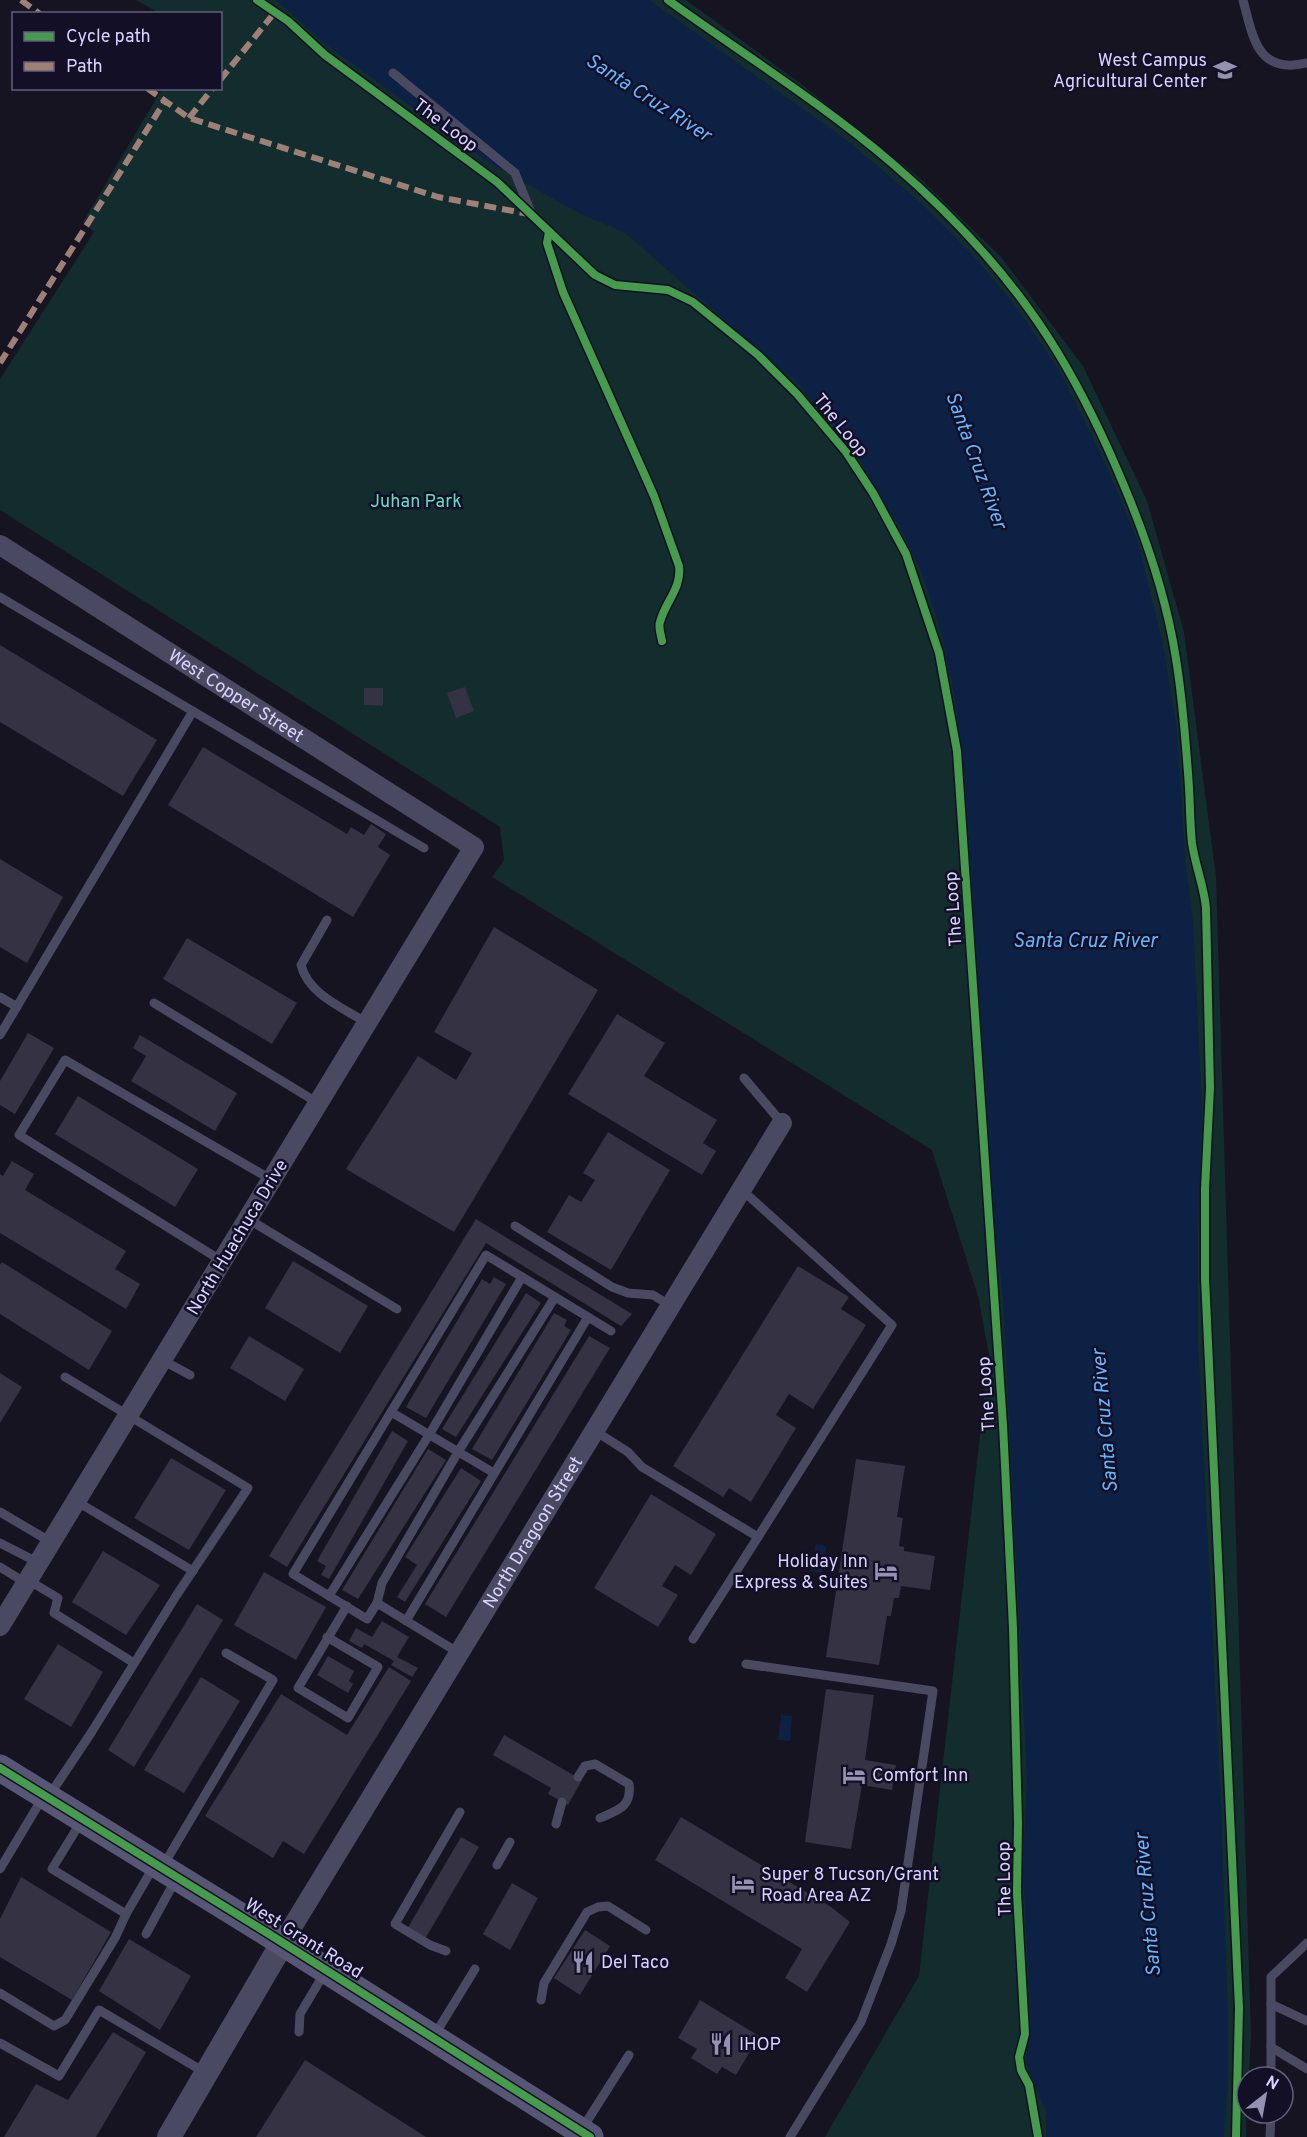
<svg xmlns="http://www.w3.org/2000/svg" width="1307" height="2137" viewBox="0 0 1307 2137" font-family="Overpass,sans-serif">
	<rect width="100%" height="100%" fill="#161421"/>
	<path fill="#132c2d" d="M136 0H686L800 83 920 178 1001 257 1083 366 1147 501 1184 632 1216 877 1251 2035 1249 2077H1247L1246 2137H825L919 1976 989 1355 978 1296 932 1150 492 877 504 860 500 827 0 510V379L94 232 83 222 162 89 220 88V14L159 13Z"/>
	<g fill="#0d2144">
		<path d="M276 0H649L848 141 922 204 972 254 1016 307 1061 373 1105 463 1137 539 1163 645 1177 731 1186 867 1193 921 1202 1108 1198 1237V1341L1221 1804 1228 2022V2081L1224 2137H1046V2111L1030 2075 1026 2059 1031 2027 1023 1870 1027 1779 1003 1298 996 1236 965 777 955 699 943 640 934 608 922 573 899 526 853 449 794 380 624 232 581 214 491 164 324 43Z"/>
		<path d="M816 1544 826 1546 822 1573 811 1571Z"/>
		<path d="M781 1715 792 1716 790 1741 778 1740Z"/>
	</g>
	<g fill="#343243">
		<path d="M0 645 157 740 123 796 0 722Z"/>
		<path d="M465 687 474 711 456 718 447 693Z"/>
		<path d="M364 688H383V706L364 705Z"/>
		<path d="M203 747 347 834 351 827 364 835 371 824 386 834 378 847 390 855 353 917 168 805Z"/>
		<path d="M0 859 63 897 27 963 0 947Z"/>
		<path d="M494 927 598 990 454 1232 346 1169 418 1056 456 1080 472 1053 434 1032Z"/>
		<path d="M187 938 297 1003 272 1044 163 979Z"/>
		<path d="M617 1014 665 1043 644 1076 717 1120 703 1143 716 1151 702 1175 568 1094Z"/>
		<path d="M28 1033 54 1048 15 1114 0 1105V1081Z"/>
		<path d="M140 1035 237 1093 215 1131 131 1081 146 1056 133 1048Z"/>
		<path d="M78 1096 198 1169 175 1207 55 1134Z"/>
		<path d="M608 1132 670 1170 611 1270 547 1232 569 1195 581 1202 595 1180 583 1173Z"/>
		<path d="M12 1161 34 1174 25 1190 126 1251 115 1269 140 1284 126 1309 0 1233V1174L3 1176Z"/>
		<path d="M476 1219 632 1314 621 1326 486 1243 287 1567 269 1556Z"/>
		<path d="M293 1261 368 1306 340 1353 265 1308Z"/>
		<path d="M2 1262 112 1331 89 1370 0 1314V1265Z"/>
		<path d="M798 1266 849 1297 841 1309 866 1325 813 1409 789 1394 776 1415 796 1428 751 1502 729 1488 723 1497 673 1466Z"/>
		<path d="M494 1277 506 1284 426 1418 406 1407 482 1279 490 1284Z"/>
		<path d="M526 1293 541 1303 456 1437 442 1429Z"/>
		<path d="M554 1313 567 1320 564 1326 571 1330 492 1460 472 1449Z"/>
		<path d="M249 1336 304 1369 285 1401 230 1368Z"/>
		<path d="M589 1336 610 1348 446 1617 425 1604Z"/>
		<path d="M0 1373 22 1387 0 1423Z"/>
		<path d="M392 1431 408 1441 329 1579 321 1575 326 1566 317 1561Z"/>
		<path d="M428 1449 446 1460 358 1599 342 1590Z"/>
		<path d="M171 1458 226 1490 189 1550 134 1518Z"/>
		<path d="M856 1459 905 1466 897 1517 903 1518 899 1546 904 1547V1551L935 1556 930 1590 901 1586 899 1598H894L891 1616H887L879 1665 826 1657Z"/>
		<path d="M461 1468 481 1481 405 1602 397 1597 417 1565 405 1557Z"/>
		<path d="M651 1494 716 1534 691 1575 675 1565 662 1586 678 1595 658 1627 594 1588Z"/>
		<path d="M103 1551 160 1585 126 1635 72 1602Z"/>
		<path d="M264 1572 326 1607 296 1660 234 1625Z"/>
		<path d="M197 1604 223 1620 134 1767 108 1750Z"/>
		<path d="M382 1621 409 1637 397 1657 418 1668 412 1677 391 1665 394 1661 364 1644 362 1648 349 1641 356 1628 372 1637Z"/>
		<path d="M58 1644 103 1672 71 1727 24 1699Z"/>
		<path d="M328 1656 354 1671 349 1681 353 1684 348 1693 317 1675Z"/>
		<path d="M389 1667 411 1681 304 1854 283 1841 273 1858 205 1816 281 1694 347 1735Z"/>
		<path d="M201 1677 240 1701 184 1793 144 1770Z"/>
		<path d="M826 1689 874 1695 865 1760 896 1765 892 1790 862 1785 851 1849 805 1842Z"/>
		<path d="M504 1735 582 1780 568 1805 548 1794 551 1788 493 1755Z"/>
		<path d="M681 1817 831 1907 850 1922 807 1992 785 1978 802 1949 655 1860Z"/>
		<path d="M461 1837 479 1847 425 1939 407 1929Z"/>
		<path d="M21 1877 111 1932 72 2000 0 1957V1919Z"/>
		<path d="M512 1883 538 1898 510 1950 483 1934Z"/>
		<path d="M585 1930 610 1946 580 1995 554 1978Z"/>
		<path d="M129 1939 191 1976 160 2030 99 1991Z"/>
		<path d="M700 2000 759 2036 736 2075 722 2067 717 2074 691 2058 697 2049 678 2038Z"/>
		<path d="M113 2032 146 2052 96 2137H4L36 2084 68 2100Z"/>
		<path d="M305 2060 426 2137H256Z"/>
	</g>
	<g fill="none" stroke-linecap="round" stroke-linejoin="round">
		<g stroke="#4a4962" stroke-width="9">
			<path d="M1243 0C1253 37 1257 75 1307 63"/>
			<path d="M393 73 515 173 532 215"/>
			<path d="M0 597 424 848"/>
			<path d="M327 920 301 965C308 994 343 1008 367 1023"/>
			<path d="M0 997 17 1007"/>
			<path d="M154 1003 318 1103"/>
			<path d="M0 1035 193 711"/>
			<path d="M744 1078 782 1123"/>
			<path d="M248 1219 397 1309"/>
			<path d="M515 1226 612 1287 628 1293 653 1295 671 1306"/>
			<path d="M222 1261 19 1135 65 1060 272 1180"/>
			<path d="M162 1360 190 1375"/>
			<path d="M391 1412 494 1473"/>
			<path d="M595 1431 628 1452 642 1467 758 1537 892 1325 742 1190"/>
			<path d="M76 1501 193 1571"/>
			<path d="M0 1512 51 1542"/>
			<path d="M0 1543 39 1563"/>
			<path d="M0 1567 26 1583"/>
			<path d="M28 1580 58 1598 54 1613 134 1663"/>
			<path d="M329 1596 429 1435 522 1277"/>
			<path d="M377 1603 382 1583 458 1452 555 1297"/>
			<path d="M406 1621 588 1317"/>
			<path d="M327 1637 378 1667 348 1718 298 1688 347 1606"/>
			<path d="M693 1639 758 1537"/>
			<path d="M459 1653 377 1603 367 1619 293 1574 486 1255 611 1331"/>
			<path d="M746 1664 933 1691 901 1911 891 1944 861 2022 790 2137"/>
			<path d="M578 1777 585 1766 595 1764 629 1784C632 1807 618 1810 600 1818"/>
			<path d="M49 1796 91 1733 176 1596 248 1488 65 1377"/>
			<path d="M82 1820 52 1869 126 1914"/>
			<path d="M556 1824 562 1802"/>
			<path d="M497 1865 510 1842"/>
			<path d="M163 1866 273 1680 226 1653"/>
			<path d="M0 1869 43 1797"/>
			<path d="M146 1934 176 1879"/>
			<path d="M446 1951 430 1945 395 1924 460 1812"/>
			<path d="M0 1993 54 2026 65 2020 115 1938 126 1914 154 1866"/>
			<path d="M541 2000 544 1983 587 1912 598 1907 608 1906 646 1930"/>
			<path d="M1271 2004 1307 2021"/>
			<path d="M299 2032 300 2014 325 1972"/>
			<path d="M434 2036 475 1969"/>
			<path d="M0 2043 59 2076 99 2010 206 2073"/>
			<path d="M1271 2047 1307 2069"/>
			<path d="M1271 2077V1977L1307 1943"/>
			<path d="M582 2129 629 2055"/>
			<path d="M1270 2137 1271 2113"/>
		</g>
		<g stroke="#4a4962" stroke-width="20">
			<path id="s1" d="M0 545 474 847 0 1626"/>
			<path id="s2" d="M283 1942 782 1123"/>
		</g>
		<path stroke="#4a4962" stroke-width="24" d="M169 2137 283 1942"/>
		<path stroke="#575674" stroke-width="27" d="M0 1768 269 1934 590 2137"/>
		<g stroke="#9e8076" stroke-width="6" stroke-dasharray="12 6" stroke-linecap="butt">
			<path d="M21 0 40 14"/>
			<path d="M220 80 275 12"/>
			<path d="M147 88 189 118 438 197 529 214"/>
			<path d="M189 118 213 88"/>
			<path d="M0 363 165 101"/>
		</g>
		<g stroke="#130f26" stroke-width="11">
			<g id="cycleway">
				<path d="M257 0 288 21 325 55 497 182 595 275 615 285 668 290 693 302 758 355 797 394 846 452 873 493 906 554 939 653 957 751 1003 1425 1013 1628 1018 1823 1017 1893 1025 2034 1019 2057 1021 2070 1029 2085 1038 2137"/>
				<path d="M668 0C743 54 823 104 893 164 956 218 1015 282 1058 353 1084 396 1106 442 1125 488 1148 543 1167 600 1176 659 1183 701 1186 744 1189 787 1190 805 1190 825 1192 843 1195 865 1204 886 1206 908L1210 1088 1205 1189V1278L1239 2008 1236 2137"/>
				<path d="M549 232 547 243 563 292 654 496 679 566C682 588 665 602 660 622 658 627 661 635 662 641"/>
				<path d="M0 1768 269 1934 590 2137"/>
			</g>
		</g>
		<use href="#cycleway" stroke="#469c4c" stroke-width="8"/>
	</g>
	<defs>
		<g id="university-bare" transform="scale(1.8)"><path d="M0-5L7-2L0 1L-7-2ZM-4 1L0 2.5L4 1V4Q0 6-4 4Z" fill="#9591b1" stroke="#130f26" stroke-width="2.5" paint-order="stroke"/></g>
		<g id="hotel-bare" transform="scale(1.8)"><path d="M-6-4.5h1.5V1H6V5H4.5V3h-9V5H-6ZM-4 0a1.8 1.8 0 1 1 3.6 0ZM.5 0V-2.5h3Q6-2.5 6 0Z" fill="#9591b1" stroke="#130f26" stroke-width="2.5" paint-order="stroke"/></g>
		<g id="restaurant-bare" transform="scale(1.8)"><path d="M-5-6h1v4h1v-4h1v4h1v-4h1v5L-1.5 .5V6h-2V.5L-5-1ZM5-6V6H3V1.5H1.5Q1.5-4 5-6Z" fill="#9591b1" stroke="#130f26" stroke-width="2.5" paint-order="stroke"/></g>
	</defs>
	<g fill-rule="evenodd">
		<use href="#university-bare" x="1225" y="70"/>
		<use href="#hotel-bare" x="886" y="1571"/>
		<use href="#hotel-bare" x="854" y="1775"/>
		<use href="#hotel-bare" x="743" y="1884"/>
		<use href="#restaurant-bare" x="583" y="1962"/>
		<use href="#restaurant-bare" x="721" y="2044"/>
	</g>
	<g text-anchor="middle" stroke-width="5" stroke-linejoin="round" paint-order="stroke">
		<g font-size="18" fill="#d9d4ff" stroke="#130f26" text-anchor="start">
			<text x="1207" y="66" text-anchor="end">West Campus<tspan x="1207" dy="21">Agricultural Center</tspan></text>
			<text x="868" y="1567" text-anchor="end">Holiday Inn<tspan x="868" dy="21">Express &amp; Suites</tspan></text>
			<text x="872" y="1781">Comfort Inn</text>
			<text x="761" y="1880">Super 8 Tucson/Grant<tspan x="761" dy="21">Road Area AZ</tspan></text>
			<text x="601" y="1968">Del Taco</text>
			<text x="739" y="2050">IHOP</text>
		</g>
		<g font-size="18" fill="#d9d4ff" stroke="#130f26">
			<text transform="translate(446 125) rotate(37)" y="6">The Loop</text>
			<text transform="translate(841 425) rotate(51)" y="6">The Loop</text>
			<text dy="6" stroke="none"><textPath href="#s1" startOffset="280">West Copper Street</textPath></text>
			<text transform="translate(953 909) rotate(-94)" y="6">The Loop</text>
			<text transform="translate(237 1237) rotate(-59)" y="6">North Huachuca Drive</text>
			<text transform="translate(986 1394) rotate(-94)" y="6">The Loop</text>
			<text dy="6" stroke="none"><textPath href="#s2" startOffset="480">North Dragoon Street</textPath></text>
			<text transform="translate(1004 1879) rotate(-91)" y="6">The Loop</text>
			<text transform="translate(304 1938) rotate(32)" y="6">West Grant Road</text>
		</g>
		<g font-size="18" fill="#5fe0c0" stroke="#130f26">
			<text x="416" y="507">Juhan Park</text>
		</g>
		<g font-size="20" font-style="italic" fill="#62b6ff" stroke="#130f26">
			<text transform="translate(649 97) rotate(33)" y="7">Santa Cruz River</text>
			<text transform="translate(977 460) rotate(70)" y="7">Santa Cruz River</text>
			<text x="1085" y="947">Santa Cruz River</text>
			<text transform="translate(1104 1421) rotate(-95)" y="7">Santa Cruz River</text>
			<text transform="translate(1147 1905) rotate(-95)" y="7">Santa Cruz River</text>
		</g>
	</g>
	<rect x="12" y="12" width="210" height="78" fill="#130f26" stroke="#625e7d" stroke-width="1.5"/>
	<rect x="24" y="32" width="30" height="9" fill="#469c4c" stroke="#625e7d" stroke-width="1.5"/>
	<text x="66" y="42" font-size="18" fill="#d9d4ff">Cycle path</text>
	<rect x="24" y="62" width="30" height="9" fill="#9e8076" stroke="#625e7d" stroke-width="1.5"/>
	<text x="66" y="72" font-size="18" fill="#d9d4ff">Path</text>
	<g transform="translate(1265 2095) rotate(31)"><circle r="28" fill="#130f26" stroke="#625e7d" stroke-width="1.5"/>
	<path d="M0-4.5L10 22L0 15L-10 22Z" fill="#9591b1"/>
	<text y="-9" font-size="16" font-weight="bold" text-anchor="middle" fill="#d9d4ff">N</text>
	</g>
</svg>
